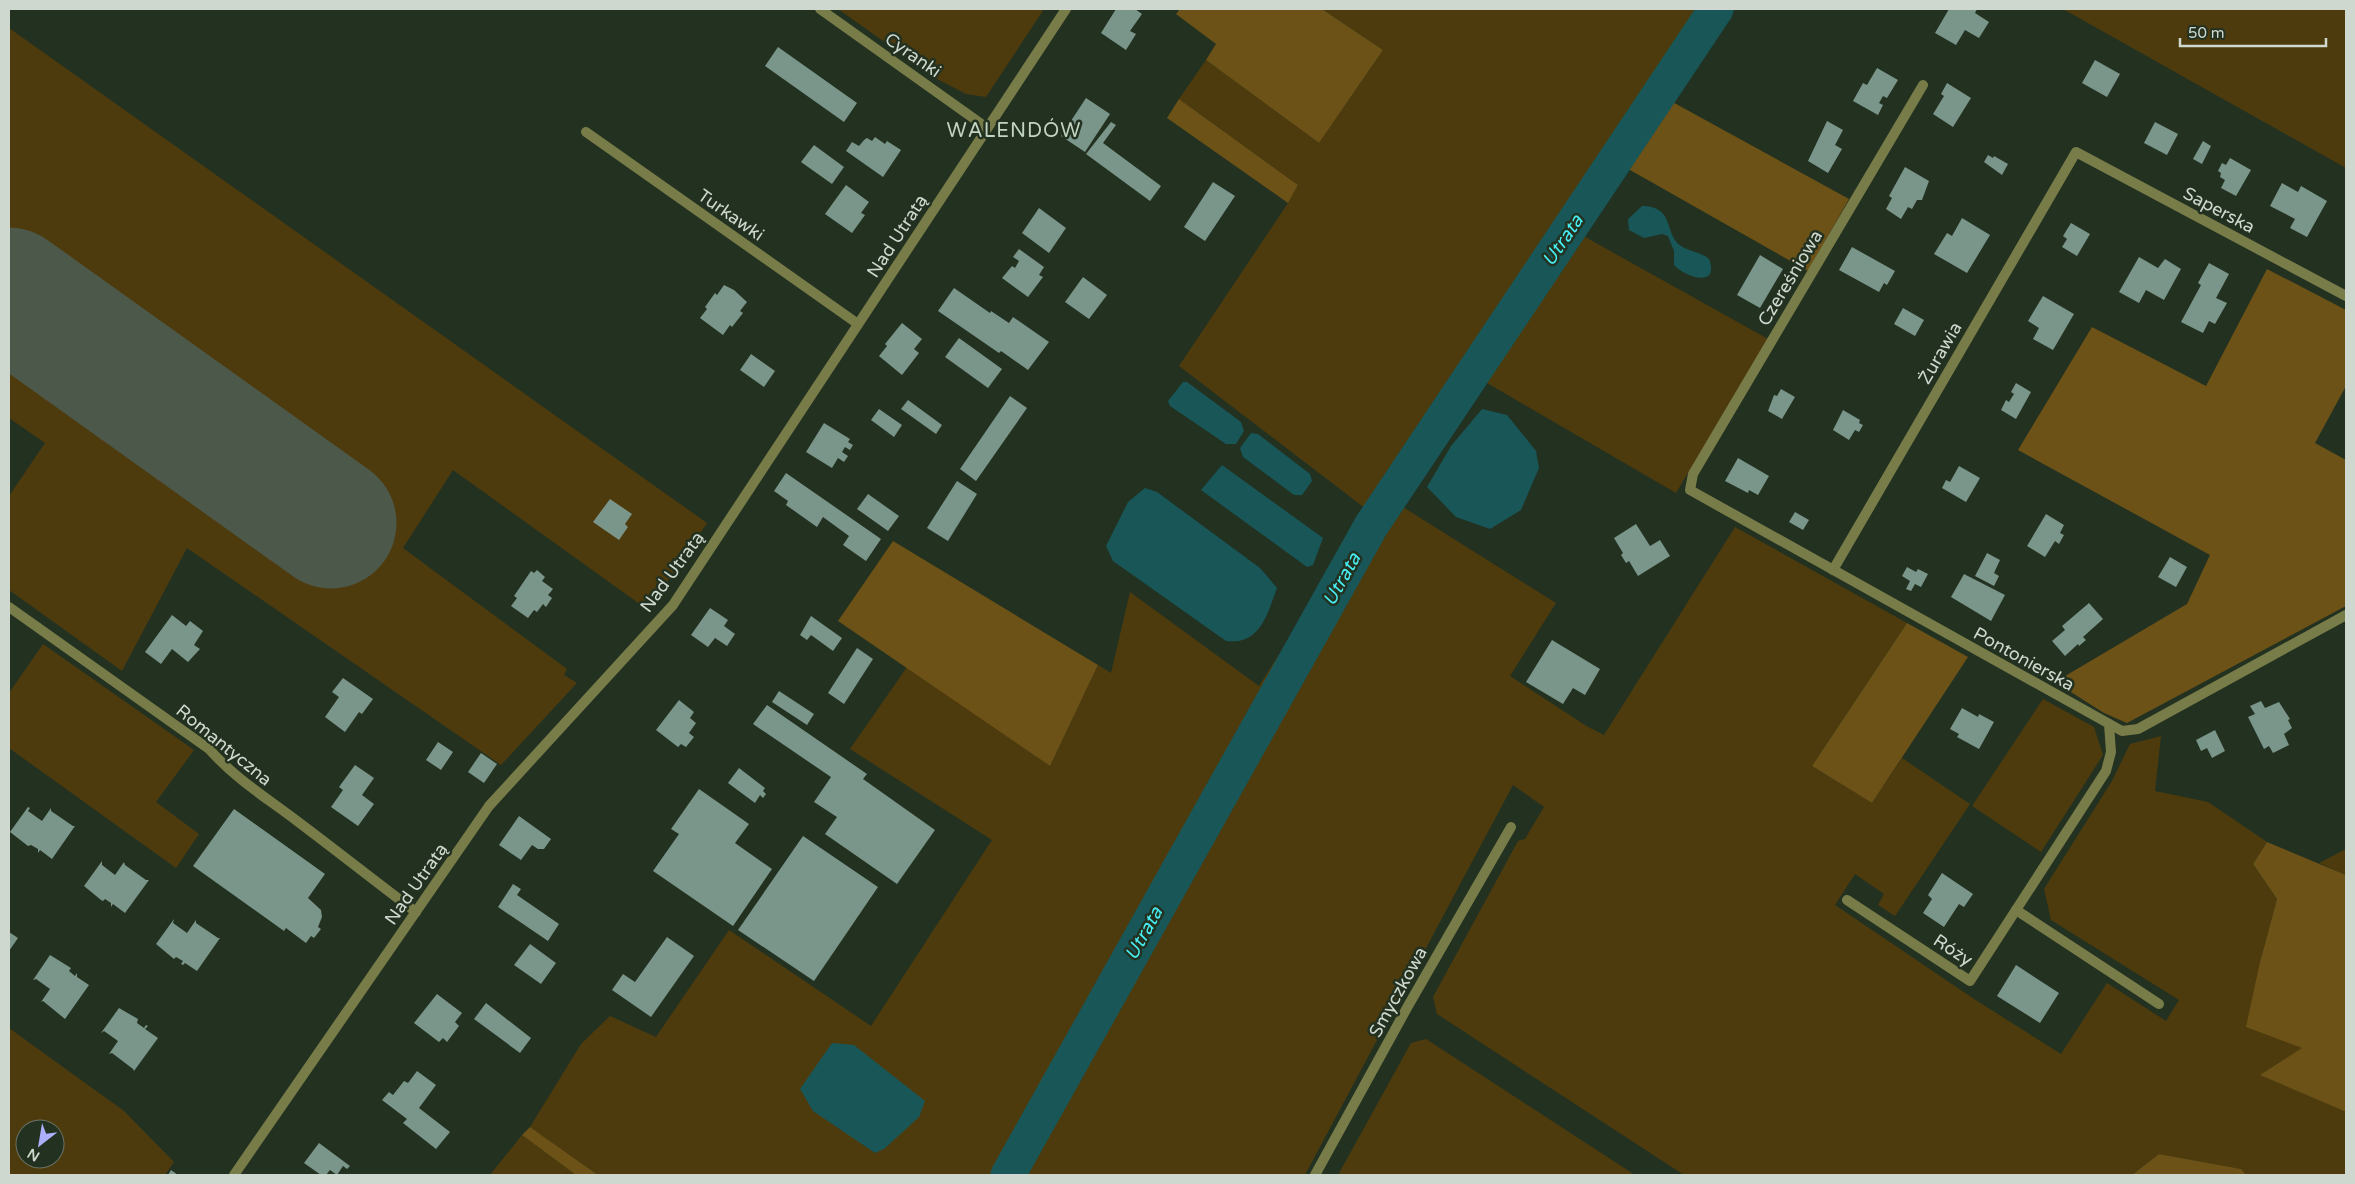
<svg xmlns="http://www.w3.org/2000/svg" width="2355" height="1184" viewBox="0 0 2355 1184" font-family="'Varela Round',sans-serif">
	<rect width="100%" height="100%" fill="#233121"/>
	<g fill="#4e3b0d" fill-rule="evenodd">
		<path d="M838 9H1044L986 97 966 94 937 79Z"/>
		<path d="M1322 9H1729L1578 233 1768 339 1676 493 1482 380 1398 504 1556 603 1510 676 1588 727 1604 735 1735 527 1907 623 1812 766 1872 803 1902 758 1970 804 1895 916 1878 905 1884 894 1855 874 1835 905 1974 999 2061 1054 2107 983 2166 1021 2179 1000 2051 920 2044 889 2112 781 2130 744 2161 736 2155 791 2208 802 2267 842 2253 864 2277 899 2260 962 2303 1048 2261 1075 2346 1112V1175H2246L2240 1169 2159 1154 2132 1175H1684L1437 1014 1433 997 1518 841 1525 839 1544 807 1513 785 1305 1175H598L530 1127 581 1044 610 1016 656 1037 729 930 871 1026 992 840 850 749 907 667 1050 766 1098 665 1111 673 1130 592 1259 686 1370 512 1179 366 1288 203 1298 185 1179 99 1206 60 1319 143 1383 50Z"/>
		<path d="M2063 9H2346V168Z"/>
		<path d="M9 28 707 523 648 610 453 470 403 548 567 669 564 675 577 683 501 765 187 548 122 671 9 590V496L45 443 9 418Z"/>
		<path d="M43 644 194 750 156 802 199 834 176 868 9 748V693Z"/>
		<path d="M2043 699 2094 727 2103 755 2041 852 1972 806Z"/>
		<path d="M2346 849V875L2319 863Z"/>
		<path d="M9 1028 124 1111 174 1162 165 1175H9ZM25 1129H55V1159H25Z"/>
		<path d="M1426 1039 1635 1175H1338L1411 1043Z"/>
		<path d="M522 1135 576 1175H490Z"/>
	</g>
	<g fill="#6c5217">
		<path d="M1180 9H1322L1383 50 1319 143 1206 60 1216 44 1176 14Z"/>
		<path d="M1179 99 1298 185 1288 203 1167 118Z"/>
		<path d="M1667 99 1849 199 1808 271 1623 166Z"/>
		<path d="M2267 269 2346 310V386L2315 443 2346 460V606L2127 723 2104 713 2055 682 2187 604 2210 555 2018 450 2092 327 2206 386Z"/>
		<path d="M893 541 1098 665 1050 766 838 621Z"/>
		<path d="M1907 623 1968 657 1872 803 1812 766Z"/>
		<path d="M2267 842 2346 875V1112L2260 1075 2302 1048 2246 1027 2260 962 2277 899 2253 864Z"/>
		<path d="M530 1127 598 1175H576L522 1135Z"/>
		<path d="M2159 1154 2241 1169 2246 1175H2132Z"/>
	</g>
	<g fill="#185658">
		<path d="M1642 206C1675 206 1664 235 1681 246 1690 252 1701 252 1709 259 1720 289 1685 277 1674 265V251L1668 236 1662 234 1644 238 1629 230 1628 219Z"/>
		<path d="M1183 382H1187L1241 422 1244 431 1236 444H1226L1170 406 1168 401Z"/>
		<path d="M1482 409 1507 415 1536 451 1539 468 1521 510 1490 529 1456 517 1427 487 1451 446Z"/>
		<path d="M1251 433 1258 434 1310 474 1312 481 1302 495H1294L1243 457 1240 448Z"/>
		<path d="M1222 465 1323 538 1313 565 1307 567 1201 490Z"/>
		<path d="M1145 488 1157 492 1260 568 1277 588C1267 615 1260 645 1226 641L1113 561 1106 546 1128 502Z"/>
		<path d="M832 1043 854 1045 925 1101 919 1117 884 1149 875 1153 813 1111 800 1089Z"/>
	</g>
	<g fill="none" stroke-linecap="round" stroke-linejoin="round">
		<path stroke="#185658" stroke-width="35" d="M1008 1175 1371 526 1716 9"/>
		<path stroke="#4c584a" stroke-width="131" d="M9 293 331 523"/>
	</g>
	<g fill="#7a958a">
		<path d="M1116 9H1135L1142 14 1130 31 1136 34 1126 50 1101 33Z"/>
		<path d="M1949 9H1977L1975 13 1989 22 1979 38 1965 30 1956 45 1935 33Z"/>
		<path d="M778 47 857 103 844 122 765 66Z"/>
		<path d="M2095 60 2120 74 2107 97 2082 83Z"/>
		<path d="M1877 68 1898 80 1887 98 1883 96 1879 103 1883 105 1878 115 1853 101 1863 83 1867 85Z"/>
		<path d="M1947 83 1971 98 1953 127 1933 114 1944 96 1941 94Z"/>
		<path d="M1086 98 1110 114 1085 152 1061 136Z"/>
		<path d="M1827 121 1843 130 1835 145 1842 149 1828 173 1808 161Z"/>
		<path d="M1111 122 1116 125 1103 143 1161 186 1150 201 1086 154Z"/>
		<path d="M2155 122 2178 134 2167 155 2144 143Z"/>
		<path d="M875 137 885 144 887 141 901 150 883 177 846 151 852 142 859 146 864 140 867 138 872 141Z"/>
		<path d="M2203 141 2211 146 2202 164 2193 159Z"/>
		<path d="M814 145 844 167 832 184 801 162Z"/>
		<path d="M1988 155 1993 158 1994 156 2008 164 2002 175 1984 162Z"/>
		<path d="M2230 158 2251 170 2236 196 2221 188 2225 180 2220 177 2221 173 2218 171 2222 163 2226 165Z"/>
		<path d="M1905 167 1929 181 1922 200H1917L1912 209 1908 207 1901 219 1886 209 1892 198 1889 196Z"/>
		<path d="M1213 182 1235 196 1205 241 1184 227Z"/>
		<path d="M2282 183 2298 192 2301 186 2327 201 2307 237 2290 228 2295 219 2270 206Z"/>
		<path d="M846 185 869 202 861 213 865 215 852 233 825 214Z"/>
		<path d="M1039 208 1066 228 1049 253 1022 233Z"/>
		<path d="M1962 218 1990 235 1967 273 1934 254 1947 233 1952 236Z"/>
		<path d="M2071 223 2090 234 2077 256 2062 247 2067 239 2063 236Z"/>
		<path d="M1852 247 1895 271 1887 285 1884 283 1879 292 1839 270Z"/>
		<path d="M1019 249 1044 267 1039 275 1043 277 1028 297 1002 278 1012 266 1015 268 1019 261 1013 257Z"/>
		<path d="M1760 255 1783 269 1760 308 1737 295Z"/>
		<path d="M2139 257 2158 268 2165 259 2181 269 2164 300 2146 290 2139 303 2119 292Z"/>
		<path d="M2209 263 2229 274 2216 298 2227 303 2215 324 2209 321 2203 333 2181 322 2201 285 2198 283Z"/>
		<path d="M1083 277 1107 295 1089 319 1065 302Z"/>
		<path d="M724 285 734 290 747 302 740 311 743 313 732 327 730 325 723 335 700 318 707 309 705 307 715 293 717 295Z"/>
		<path d="M954 288 990 313 991 311 1009 323 1013 317 1049 342 1028 370 1001 351 999 353 938 311Z"/>
		<path d="M2043 296 2074 314 2053 350 2033 339 2039 328 2028 321Z"/>
		<path d="M1903 308 1924 320 1915 336 1894 324Z"/>
		<path d="M902 323 922 339 914 349 919 353 902 375 879 356 887 346 885 344Z"/>
		<path d="M959 338 1002 369 988 388 945 357Z"/>
		<path d="M751 354 775 371 764 387 740 370Z"/>
		<path d="M2016 383 2031 392 2016 419 2001 410 2006 400 2009 402 2014 394 2011 392Z"/>
		<path d="M1781 389 1795 397 1782 419 1768 411 1774 395 1777 396Z"/>
		<path d="M1010 396 1027 408 976 481 960 469Z"/>
		<path d="M908 400 942 425 936 434 901 409Z"/>
		<path d="M879 409 902 425 894 437 871 420Z"/>
		<path d="M1843 410 1860 420 1859 423 1863 425 1859 432 1855 430 1849 440 1833 430Z"/>
		<path d="M824 423 850 439 848 442 853 445 850 450 845 447 842 452 848 456 844 462 838 458 832 468 806 452Z"/>
		<path d="M1738 458 1769 476 1758 495 1749 490 1748 493 1725 481Z"/>
		<path d="M1959 466 1980 478 1966 502 1942 488 1946 480 1950 482Z"/>
		<path d="M786 473 881 539 866 561 843 545 849 536 823 517 817 527 786 505 788 501 774 491Z"/>
		<path d="M957 481 977 494 948 541 927 528Z"/>
		<path d="M868 494 899 516 888 531 857 509Z"/>
		<path d="M610 499 632 514 625 524 628 527 619 540 593 522Z"/>
		<path d="M1795 512 1809 520 1803 530 1789 522Z"/>
		<path d="M2046 514 2064 525 2060 533 2064 535 2059 544 2055 541 2045 557 2027 546Z"/>
		<path d="M1636 524 1650 546 1660 540 1670 556 1638 576 1629 561 1626 563 1621 555 1623 553 1614 538Z"/>
		<path d="M1987 553 2000 560 1994 573 1999 576 1994 586 1975 576Z"/>
		<path d="M2170 557 2187 567 2176 587 2158 577Z"/>
		<path d="M1907 567 1916 572 1918 569 1928 574 1921 587 1915 584 1911 591 1906 589 1910 581 1902 576Z"/>
		<path d="M537 570 545 577 542 581 553 589 548 595 552 598 546 607 543 604 537 612 534 610 528 618 511 606 517 598 514 596 531 571 534 573Z"/>
		<path d="M1964 574 2005 595 1991 621 1951 597Z"/>
		<path d="M2089 603 2103 619 2083 637 2086 640 2079 646 2078 644 2065 656 2052 641 2065 630 2062 626Z"/>
		<path d="M710 608 728 620 724 626 735 634 727 646 715 638 708 647 691 635Z"/>
		<path d="M172 615 186 626 190 621 203 631 194 645 200 649 188 662 172 649 161 664 145 652Z"/>
		<path d="M811 616 842 638 833 651 811 635 807 640 800 635Z"/>
		<path d="M1552 640 1600 669 1585 695 1573 688 1563 704 1526 682Z"/>
		<path d="M857 648 873 659 844 704 828 693Z"/>
		<path d="M343 678 373 699 362 714 359 712 345 732 325 717 339 697 332 692Z"/>
		<path d="M779 691 814 714 807 725 772 702Z"/>
		<path d="M679 700 694 712 690 718 696 723 689 733 694 737 686 747 681 744 678 747 656 730Z"/>
		<path d="M2261 701 2265 708 2279 702 2290 719 2288 720 2292 728 2284 734 2289 745 2273 753 2269 746 2264 749 2248 717 2255 714 2250 706Z"/>
		<path d="M767 705 867 774 863 779 935 830 897 884 825 834 837 817 814 802 831 777 753 724Z"/>
		<path d="M1962 708 1978 717 1979 714 1994 722 1979 749 1957 737 1959 734 1950 729Z"/>
		<path d="M2215 730 2225 751 2212 758 2207 748 2201 751 2196 740Z"/>
		<path d="M438 742 453 752 441 770 426 760Z"/>
		<path d="M481 753 497 764 484 783 468 772Z"/>
		<path d="M355 765 374 778 362 795 374 804 358 826 331 807 343 790 339 787Z"/>
		<path d="M739 768 765 788 763 791 766 794 763 798 760 795 755 803 728 783Z"/>
		<path d="M699 789 749 824 735 843 772 869 733 926 653 871 679 834 671 829Z"/>
		<path d="M28 807 30 808 28 811 42 821 51 808V811L73 826H75L52 859 40 850 38 853V849L31 845 28 846 10 832Z"/>
		<path d="M234 809 325 874 308 898 321 910 322 917 318 927 321 929 314 938 311 936 306 943 286 928 284 931 193 866Z"/>
		<path d="M519 816 551 839 544 849H538L532 845 521 860 499 845Z"/>
		<path d="M803 836 878 887 814 981 738 930Z"/>
		<path d="M102 861V865L115 875 124 862 125 865 146 880H149L125 913 113 904 111 907V903L105 899 103 901 101 900 84 886Z"/>
		<path d="M1942 873 1973 894 1964 907 1959 904 1944 927 1923 913 1932 899 1928 895Z"/>
		<path d="M513 884 521 889 517 895 559 924 548 941 498 907Z"/>
		<path d="M174 919 173 923 187 933 196 920V923L218 938H220L197 971 185 963 183 965 181 964 183 961 176 957 174 959 156 944Z"/>
		<path d="M9 932 18 938 9 951Z"/>
		<path d="M667 937 694 956 651 1017 612 990 623 974 635 982Z"/>
		<path d="M530 944 556 963 541 984 514 965Z"/>
		<path d="M50 955 71 968 69 971 75 976 77 973V977L89 985 65 1019 43 1001 41 1002 50 989 36 979 33 980Z"/>
		<path d="M2016 965 2059 993 2040 1023 1997 996Z"/>
		<path d="M437 994 462 1013 455 1022 459 1026 447 1042 443 1038 439 1042 414 1023Z"/>
		<path d="M486 1003 531 1038 520 1053 474 1019Z"/>
		<path d="M119 1008 138 1019 137 1023 144 1028 146 1025 148 1026 145 1029 158 1038 134 1071 133 1069 112 1053 109 1054 118 1041 104 1031 101 1033Z"/>
		<path d="M417 1071 436 1085 419 1108 450 1132 436 1149 403 1123 407 1119 382 1100 389 1092 393 1095 404 1081 408 1083Z"/>
		<path d="M319 1143 350 1166 347 1169 343 1166 337 1175 330 1170 326 1175H321L304 1163Z"/>
		<path d="M171 1170 178 1175H168Z"/>
	</g>
	<g fill="none" stroke-linecap="round" stroke-linejoin="round">
		<g stroke="#787c48" stroke-width="10">
			<path d="M820 9 987 128"/>
			<path d="M1923 85 1693 474 1690 490 2122 731 2138 729 2346 615"/>
			<path d="M586 132 858 324"/>
			<path d="M1833 570 2076 152 2346 296"/>
			<path d="M9 607 209 749C237 780 264 796 297 821 337 851 376 882 416 912"/>
			<path d="M1847 900 1970 981 2106 771 2111 752 2109 724"/>
			<path d="M2016 910 2159 1004"/>
			<path d="M234 1175 489 806 673 605 1066 9"/>
			<path d="M1315 1175 1408 1006 1511 827"/>
		</g>
	</g>
	<g text-anchor="middle" stroke-width="5" stroke-linejoin="round" paint-order="stroke">
		<g font-size="18" fill="#cfd8ce" stroke="#233121">
			<text transform="translate(913 55) rotate(35)" y="6">Cyranki</text>
			<text transform="translate(2219 210) rotate(28)" y="6">Saperska</text>
			<text transform="translate(731 215) rotate(35)" y="6">Turkawki</text>
			<text transform="translate(897 236) rotate(-57)" y="6">Nad Utratą</text>
			<text transform="translate(1790 278) rotate(-59)" y="6">Czereśniowa</text>
			<text transform="translate(1940 353) rotate(-60)" y="6">Żurawia</text>
			<text transform="translate(672 572) rotate(-54)" y="6">Nad Utratą</text>
			<text transform="translate(2024 659) rotate(29)" y="6">Pontonierska</text>
			<text transform="translate(224 745) rotate(39)" y="6">Romantyczna</text>
			<text transform="translate(416 884) rotate(-55)" y="6">Nad Utratą</text>
			<text transform="translate(1953 950) rotate(33)" y="6">Róży</text>
			<text transform="translate(1398 992) rotate(-61)" y="6">Smyczkowa</text>
		</g>
		<g font-size="19" font-style="italic" fill="#47edf1" stroke="#233121">
			<text transform="translate(1562 240) rotate(-56)" y="7">Utrata</text>
			<text transform="translate(1341 579) rotate(-61)" y="7">Utrata</text>
			<text transform="translate(1143 933) rotate(-61)" y="7">Utrata</text>
		</g>
		<g font-size="20" letter-spacing="1" fill="#c3d5c0" stroke="#233121">
			<text x="1014" y="137">WALENDÓW</text>
		</g>
	</g>
	<rect width="2355" height="1184" fill="none" stroke="#cfd8ce" stroke-width="20"/>
	<g transform="translate(40 1144) rotate(211)"><circle r="24" fill="#233121" stroke="#687466"/>
	<path d="M0-4L9 19L0 12L-9 19Z" fill="#acaffb"/>
	<text y="-8" font-size="14" font-weight="bold" text-anchor="middle" fill="#cfd8ce">N</text>
	</g>
	<path d="M2180 38v8h146v-8" fill="none" stroke="#cfd8ce" stroke-width="2.5"/>
	<text x="2188" y="38" font-size="15" fill="#cfd8ce" stroke="#233121" stroke-width="4" paint-order="stroke">50 m</text>
</svg>
